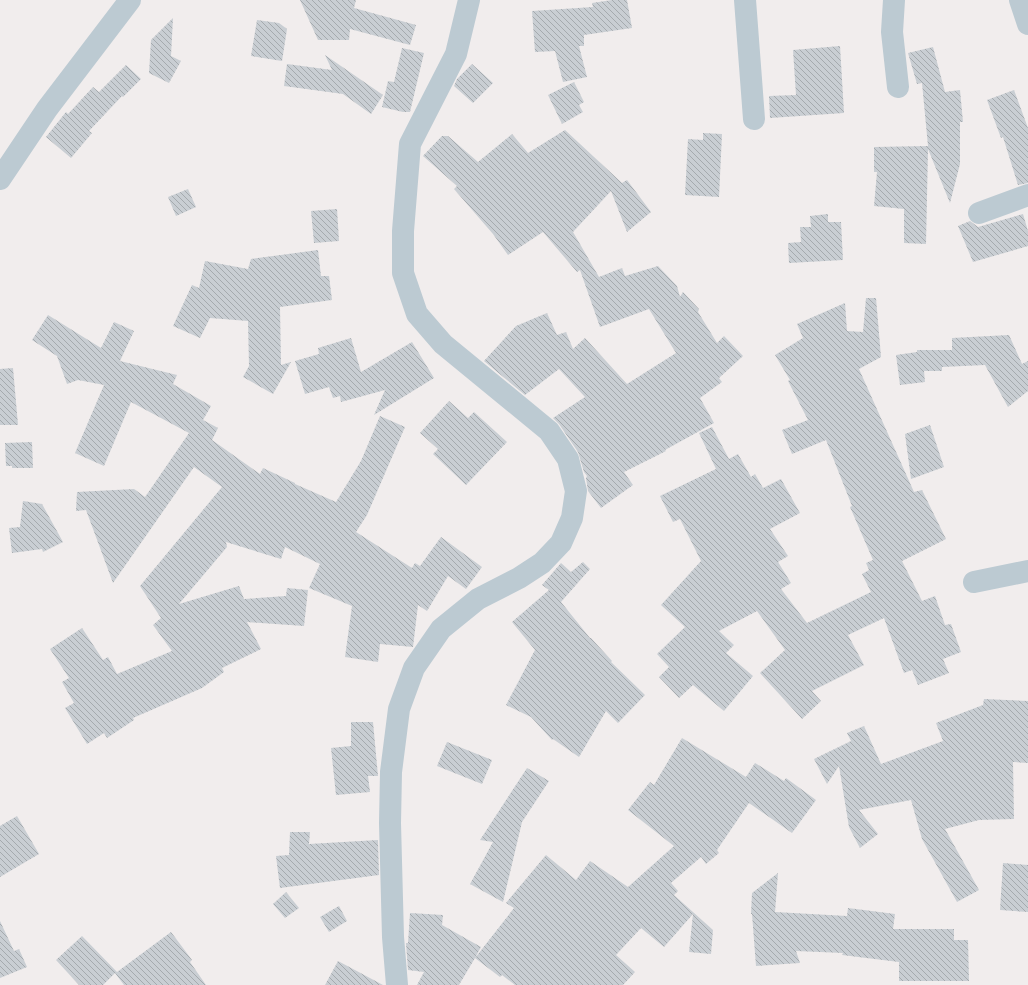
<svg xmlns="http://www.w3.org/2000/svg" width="1028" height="985" viewBox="0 0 1028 985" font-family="'Archivo Narrow',sans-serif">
	<defs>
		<pattern id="building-back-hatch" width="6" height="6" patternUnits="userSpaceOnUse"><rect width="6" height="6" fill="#c9ced3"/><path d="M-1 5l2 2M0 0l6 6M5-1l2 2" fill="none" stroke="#a5aaae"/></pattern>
	</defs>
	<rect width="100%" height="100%" fill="#f1eded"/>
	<g fill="url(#building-back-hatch)">
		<path d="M300 0H356L354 8 416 25 410 45 350 29 349 40H318Z"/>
		<path d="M612 0H627L632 28 584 35V46H579L587 77 563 82 555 51 535 52 532 11 593 7 592 3Z"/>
		<path d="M173 18 171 56 181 61 169 83 149 73 151 40Z"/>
		<path d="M257 20 279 23 287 29 282 61 251 56Z"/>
		<path d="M840 46 844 113 770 118 769 96 796 95 793 50Z"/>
		<path d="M933 47 945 92 960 90 963 122H960V164L950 203 928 149 926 244 904 243V209L874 206 877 172H874V147L928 146 922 83 917 84 908 53Z"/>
		<path d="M402 48 424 53 410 112H403L382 107 388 81 394 82Z"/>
		<path d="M325 55 383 95 371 114 343 94 284 86 287 64 332 70Z"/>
		<path d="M472 64 493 83 473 103 454 86 457 79Z"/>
		<path d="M126 65 141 79 123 97 122 96 89 131 92 133 71 158 46 137 66 112 68 114 93 87 99 92Z"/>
		<path d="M574 82 584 102 579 105 583 112 562 124 548 95Z"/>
		<path d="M1014 90 1028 128V183L1018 185 1003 137 1001 138 987 100Z"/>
		<path d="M565 130 622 183 627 180 651 212 627 232 611 191 573 232 599 277 622 268 625 276 658 266 677 286 680 297 683 292 699 309 698 312 717 343 724 336 743 356 719 378 722 382 700 398 714 423 665 450 666 451 624 472 633 485 601 508 588 491 586 478 587 476 584 472 578 452 559 424 553 418 585 397 559 369 525 395 484 361 516 326 547 313 557 335 566 332 573 349 585 338 627 384 676 353 649 309 600 327 580 270 577 272 543 232 508 255 493 234 454 189 457 186 423 156 442 136H448L478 162 512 134 528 153Z"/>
		<path d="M703 133 722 134 719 197 685 195 688 139 703 140Z"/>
		<path d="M188 189 196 207 176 216 168 197Z"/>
		<path d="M337 209 339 241 314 243 311 211Z"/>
		<path d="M828 214V222H841L843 260 789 263 788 243 801 242 800 227H811L810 216Z"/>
		<path d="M1023 214 1028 231V246L973 262 958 226 970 221 978 227Z"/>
		<path d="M318 250 321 276H329L332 300 280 307 281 365 291 362 273 394 243 377 249 366 248 321 210 318 200 338 173 326 192 285 199 288 205 261 248 269 251 259Z"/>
		<path d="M866 298H876L881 357 859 369 914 492 922 490 946 539 902 561 922 601 935 596 945 625 951 624 961 652 943 659 949 673 918 685 912 670 904 673 884 618 848 635 864 665 812 691 821 701 802 719 760 673 785 650 757 611 719 631 734 645 726 653 753 676 724 711 693 685 679 698 659 677 669 667 657 654 685 627 661 605 701 561 680 519 673 522 660 496 716 469 699 433 712 427 729 459 738 454 751 477 755 474 763 488 781 479 800 513 770 529 788 556 778 562 791 583 781 589 807 623 871 592 862 574 869 570 866 563 873 560 850 507 852 506 826 440 792 454 782 430 808 420 788 381 790 380 775 355 803 338 797 324 845 303 847 331 863 332Z"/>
		<path d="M48 315 101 348 114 322 134 331 120 361 177 375 173 384 211 406 203 420 218 428 212 440 260 474 263 468 295 483V484L336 502 361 461 380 416 405 427 367 515 356 532 412 568 415 563 420 566 441 537 482 567 466 589 448 576 427 611 418 605 413 647 380 644 378 662 345 657 352 606 309 588 320 564 285 547 281 559 226 542 227 547 179 604 239 586 244 599 286 596 287 588 308 590 304 626 247 622 261 649 222 668 224 672 202 688 133 718 134 720 107 738 104 733 87 744 65 708 74 703 62 682 69 678 50 649 82 628 103 660 108 657 117 674 172 651 153 625 161 618 140 586 222 487 194 467 113 583 86 510 76 511 77 492 134 489 145 497 152 487H153H152L189 433 131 402 104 466 75 453 104 385 78 380 67 384 57 356 32 340Z"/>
		<path d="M1009 335 1022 364 1028 361V391L1008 407 985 365 942 367V371H924L925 382 900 385 896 355 917 352V350H952V338Z"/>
		<path d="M351 338 361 372 412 342 434 378 374 415 385 390 341 402 340 396 333 398 329 387 305 394 295 361 319 354 318 348Z"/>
		<path d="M13 368 18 425H0V369Z"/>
		<path d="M449 401 468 418 474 412 507 442 466 485 433 454 438 449 420 433Z"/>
		<path d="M930 425 944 467 911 479 905 434Z"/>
		<path d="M32 442 33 468H12V466H6L5 443Z"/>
		<path d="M23 501 42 504 63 542 43 552 42 549 12 553 9 528 20 527Z"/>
		<path d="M583 562 590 569 561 602 590 638H591L612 661 611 662 645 695 618 723 606 711 579 757 553 739 552 740 531 717 506 705 535 650 512 622 549 590 542 585 561 563 571 572Z"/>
		<path d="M984 699 1028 701V763L1013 762 1014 819 979 820 945 829 979 890 957 902 922 839 911 800 859 810 878 834 860 848 849 827 839 766 827 784 814 759 851 741 847 733 864 726 881 764 943 741 936 723 983 705Z"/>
		<path d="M351 722H373L378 776H368L370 792 336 795 331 748 351 746Z"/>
		<path d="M682 738 746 777 755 763 784 781 786 778 816 800 792 833 749 803 717 850 719 853 706 864 701 857 671 883 678 891 674 895 713 930 711 954 689 952 693 914 664 947 641 928 616 955 635 972 623 985H515L502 975 500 977 475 958 459 985H417L424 972 408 970 406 943H408L410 913 443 915 442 925 481 947 475 958 514 908 506 903 546 855 576 880 590 861 628 887 674 846 628 810 650 782 654 785Z"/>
		<path d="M447 742 492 760 482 784 437 766Z"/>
		<path d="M527 768 549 781 522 822 503 902 470 884 493 842 480 840Z"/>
		<path d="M17 816 39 854 0 877V826Z"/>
		<path d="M290 832H310L309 844 378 840 379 875 280 888 276 856 289 855Z"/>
		<path d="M1003 863 1028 865V912L1000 910Z"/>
		<path d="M778 873 775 912 847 916 848 908 895 914 893 929H954V940H968L969 981H899V962L842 955 843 953 796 951 800 963 756 966 752 914H751L752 893Z"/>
		<path d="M286 892 299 908 285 918 273 904Z"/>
		<path d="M339 906 347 921 329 932 320 917Z"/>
		<path d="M0 921 14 951 19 949 27 967 0 978Z"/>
		<path d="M171 932 192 960 190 962 206 985H124L115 973 103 985H79L56 960 82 936 117 972Z"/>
		<path d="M338 961 383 985H325Z"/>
	</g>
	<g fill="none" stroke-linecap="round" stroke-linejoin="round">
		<g stroke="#bccad2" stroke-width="22">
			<path d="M745 0 754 119"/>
			<path d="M894 0 892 32 898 87"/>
			<path d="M1020 0 1028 24"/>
			<path d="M0 179 47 109 130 0"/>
			<path d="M979 213 1028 195"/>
			<path d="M974 582 1028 571"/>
			<path d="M397 985 393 937 390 823 391 772 399 709 414 668 441 629 478 599 519 578 542 563 561 543 572 518 576 491 568 459 549 431 443 344 417 314 403 273V231L410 144 456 54 469 0"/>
		</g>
	</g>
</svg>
